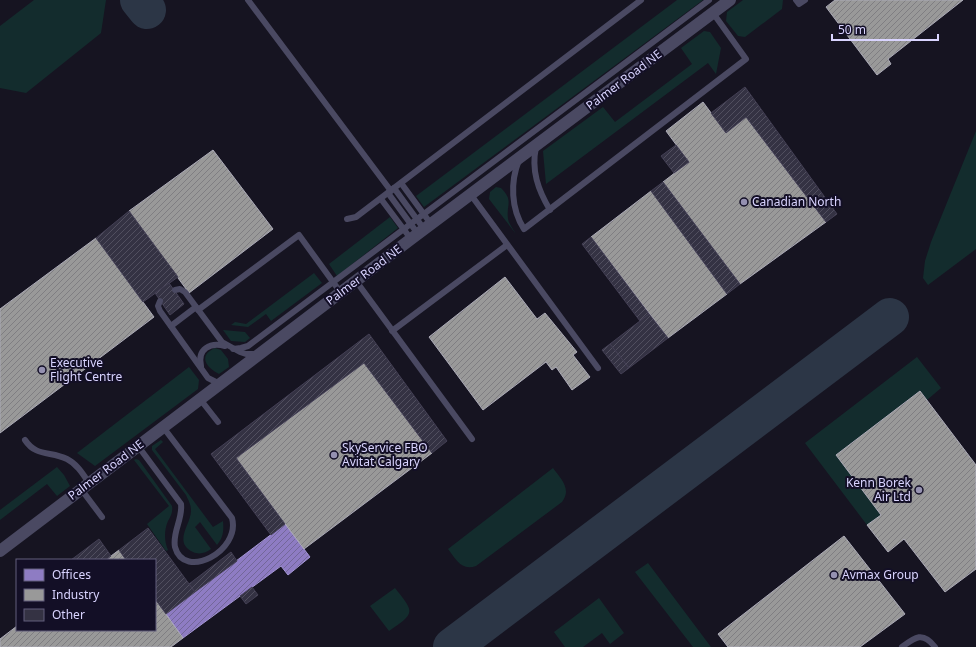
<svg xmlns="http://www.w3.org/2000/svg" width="976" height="647" viewBox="0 0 976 647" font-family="'Noto Sans',sans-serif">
	<defs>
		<pattern id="offices-hatch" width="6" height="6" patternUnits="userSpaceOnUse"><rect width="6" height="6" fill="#8e7cc3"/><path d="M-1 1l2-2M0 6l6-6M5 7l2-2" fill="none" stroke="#736799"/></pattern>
		<pattern id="industry-hatch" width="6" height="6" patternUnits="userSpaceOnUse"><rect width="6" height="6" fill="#999"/><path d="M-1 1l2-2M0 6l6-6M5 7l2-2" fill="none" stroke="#7f7e82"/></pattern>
		<pattern id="building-hatch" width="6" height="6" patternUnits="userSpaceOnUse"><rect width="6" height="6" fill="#343243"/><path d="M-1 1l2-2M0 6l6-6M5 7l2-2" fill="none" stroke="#514f5f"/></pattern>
	</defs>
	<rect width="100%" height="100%" fill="#161421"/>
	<g fill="#132c2d">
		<path d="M34 0H106L101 33 26 93 0 88V26Z"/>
		<path d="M677 0H703L424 207 416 196Z"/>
		<path d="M743 0H783L782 9 745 37 738 36 726 21 727 12Z"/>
		<path d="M704 31 710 32 721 48 716 74 708 63 546 184 543 151 603 107 615 122 692 64 681 48Z"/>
		<path d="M976 131V249L928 285 923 278 925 261 931 242Z"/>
		<path d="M496 187 501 188C514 201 506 204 508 219 509 224 513 229 516 234L489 199 490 192Z"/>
		<path d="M390 217 398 228 337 276 329 264Z"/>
		<path d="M314 273 322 283 271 321 266 314 248 327 231 325 235 322 246 324Z"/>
		<path d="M223 330 245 332 250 338 245 342 231 341Z"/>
		<path d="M215 348 221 350 228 359 229 367 219 374C207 368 197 356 215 348Z"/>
		<path d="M917 357 941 388 927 400 920 391 836 455 881 515 867 525 805 443Z"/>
		<path d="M189 367 199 380 198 389 95 466 77 453Z"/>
		<path d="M161 440 163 442 155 449 213 527 223 521C224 531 223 538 217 545L200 522 195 527 211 549C206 553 199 555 193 552 172 542 192 523 191 510 191 504 188 500 186 495L152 450V446Z"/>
		<path d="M136 459 139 460 172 506C173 512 171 516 168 521 164 530 164 541 168 550L166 551 147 524 169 506 134 460Z"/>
		<path d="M57 467 64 475 70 486 57 496 47 484 0 520V510Z"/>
		<path d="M553 468C561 479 572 489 562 502L476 566C461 571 456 559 448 549Z"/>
		<path d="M648 563 711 647H693L635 572Z"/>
		<path d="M395 588C415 613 415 613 389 631L370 606Z"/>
		<path d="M599 598 624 633 610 644 602 633 583 647H565L554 632Z"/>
	</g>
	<path fill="url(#offices-hatch)" stroke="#a496d5" d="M285 524 310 557 288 575 281 566 183 638 166 614Z"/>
	<g fill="url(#industry-hatch)" stroke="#acabb8">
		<path d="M835 0H963L888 59 891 64 877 75 826 7Z"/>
		<path d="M703 102 726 133 746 117 826 222 740 284 663 182 689 162 666 131Z"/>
		<path d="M213 150 273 229 189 293 129 211Z"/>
		<path d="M651 191 727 294 668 338 591 237Z"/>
		<path d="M96 238 154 317 0 433V309Z"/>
		<path d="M505 277 537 319 545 313 577 352 573 355 590 377 572 390 556 367 552 370 546 362 483 410 429 337Z"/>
		<path d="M364 363 432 453 304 549 236 458Z"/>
		<path d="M920 391 976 465V569L945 592 904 539 888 552 867 525 881 515 836 455Z"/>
		<path d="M844 536 905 614 860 647H728L718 634Z"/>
		<path d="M119 550 126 560H106L111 556Z"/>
		<path d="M155 599 183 638 171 647H0V639L17 626V630H155Z"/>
	</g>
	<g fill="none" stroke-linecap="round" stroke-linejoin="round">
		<g stroke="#2c3646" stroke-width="38">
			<path d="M139 0 147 10"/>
			<path d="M452 647 890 317"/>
		</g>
	</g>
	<g fill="url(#building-hatch)" stroke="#433f54">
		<path d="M745 87 837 214 826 222 746 117 726 133 711 113Z"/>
		<path d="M676 145 689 162 674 173 661 156Z"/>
		<path d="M663 182 740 284 727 294 651 191Z"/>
		<path d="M129 211 178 277 143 302 96 238Z"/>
		<path d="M591 237 649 314 640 321 582 244Z"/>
		<path d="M169 283 184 304 170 315 155 293Z"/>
		<path d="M649 314 668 338 629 368 610 344Z"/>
		<path d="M369 334 447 441 432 453 364 363 236 458 285 524 271 535 211 454Z"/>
		<path d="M610 344 629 368 621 374 602 350Z"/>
		<path d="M148 528 195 592 166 614 155 599V560H126L119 550Z"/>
		<path d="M99 539 111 556 106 560H71Z"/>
		<path d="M231 552 237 561 195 592 189 584Z"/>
		<path d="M252 587 258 595 246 604 240 596Z"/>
	</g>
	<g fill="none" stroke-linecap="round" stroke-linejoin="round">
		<g stroke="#4a4962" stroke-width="6">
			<path d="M248 0 391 191"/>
			<path d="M796 0 799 4 805 0"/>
			<path d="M536 147C531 170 538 190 550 210"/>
			<path d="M519 160C510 182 511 209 524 229L746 59 713 13"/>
			<path d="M401 183 431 224"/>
			<path d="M394 188 424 229"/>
			<path d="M388 193 418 234"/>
			<path d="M471 195 598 368"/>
			<path d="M381 199 411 239"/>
			<path d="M347 219 356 217 641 0"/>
			<path d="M356 281 472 439"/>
			<path d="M175 290 180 289 185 292 222 342 240 352 246 354H257"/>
			<path d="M160 301 158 306 160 311 208 378 216 382H220"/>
			<path d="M198 310 299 235 341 293"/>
			<path d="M171 326 196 307"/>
			<path d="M392 331 507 245"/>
			<path d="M233 349 241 348 248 346 709 0"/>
			<path d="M201 366C197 349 210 342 225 346"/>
			<path d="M200 399 218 422"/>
			<path d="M25 440C36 457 51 451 67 459 77 464 83 474 89 483"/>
			<path d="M138 446 181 504C183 519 172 532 175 547 184 581 241 551 232 518L163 427"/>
			<path d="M81 489 102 517"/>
			<path d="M902 647C915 637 923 631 935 647"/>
		</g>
		<path stroke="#4a4962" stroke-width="12" d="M0 551 411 239 730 0"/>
	</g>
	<g fill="#9591b1" stroke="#130f26" stroke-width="1.5">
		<circle cx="744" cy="202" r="4"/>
		<circle cx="42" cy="370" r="4"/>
		<circle cx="334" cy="455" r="4"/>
		<circle cx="919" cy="490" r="4"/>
		<circle cx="834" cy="575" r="4"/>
	</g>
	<g text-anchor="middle" stroke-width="4" stroke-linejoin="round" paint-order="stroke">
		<g font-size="12" fill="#d9d4ff" stroke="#130f26">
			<text transform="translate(624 80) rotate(-37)" y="4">Palmer Road NE</text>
			<text transform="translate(364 275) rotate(-37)" y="4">Palmer Road NE</text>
			<text transform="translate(106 470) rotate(-37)" y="4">Palmer Road NE</text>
		</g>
		<g font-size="12" fill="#d9d4ff" stroke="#130f26" text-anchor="start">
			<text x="752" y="206">Canadian North</text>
			<text x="50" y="367">Executive<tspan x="50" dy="14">Flight Centre</tspan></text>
			<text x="342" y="452">SkyService FBO<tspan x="342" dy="14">Avitat Calgary</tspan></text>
			<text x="911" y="487" text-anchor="end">Kenn Borek<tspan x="911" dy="14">Air Ltd</tspan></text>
			<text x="842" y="579">Avmax Group</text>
		</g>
	</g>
	<rect x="16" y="559" width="140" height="72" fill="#130f26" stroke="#625e7d"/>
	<rect x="24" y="569" width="20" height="12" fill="#8e7cc3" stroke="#625e7d"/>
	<text x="52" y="579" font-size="12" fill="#d9d4ff">Offices</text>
	<rect x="24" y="589" width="20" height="12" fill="#999999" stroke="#625e7d"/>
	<text x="52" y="599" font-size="12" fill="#d9d4ff">Industry</text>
	<rect x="24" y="609" width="20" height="12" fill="#343243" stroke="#625e7d"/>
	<text x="52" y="619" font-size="12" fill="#d9d4ff">Other</text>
	<path d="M832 34v6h106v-6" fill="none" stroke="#d9d4ff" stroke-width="2"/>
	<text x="838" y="34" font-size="12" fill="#d9d4ff" stroke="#130f26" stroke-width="3" paint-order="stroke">50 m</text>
</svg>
